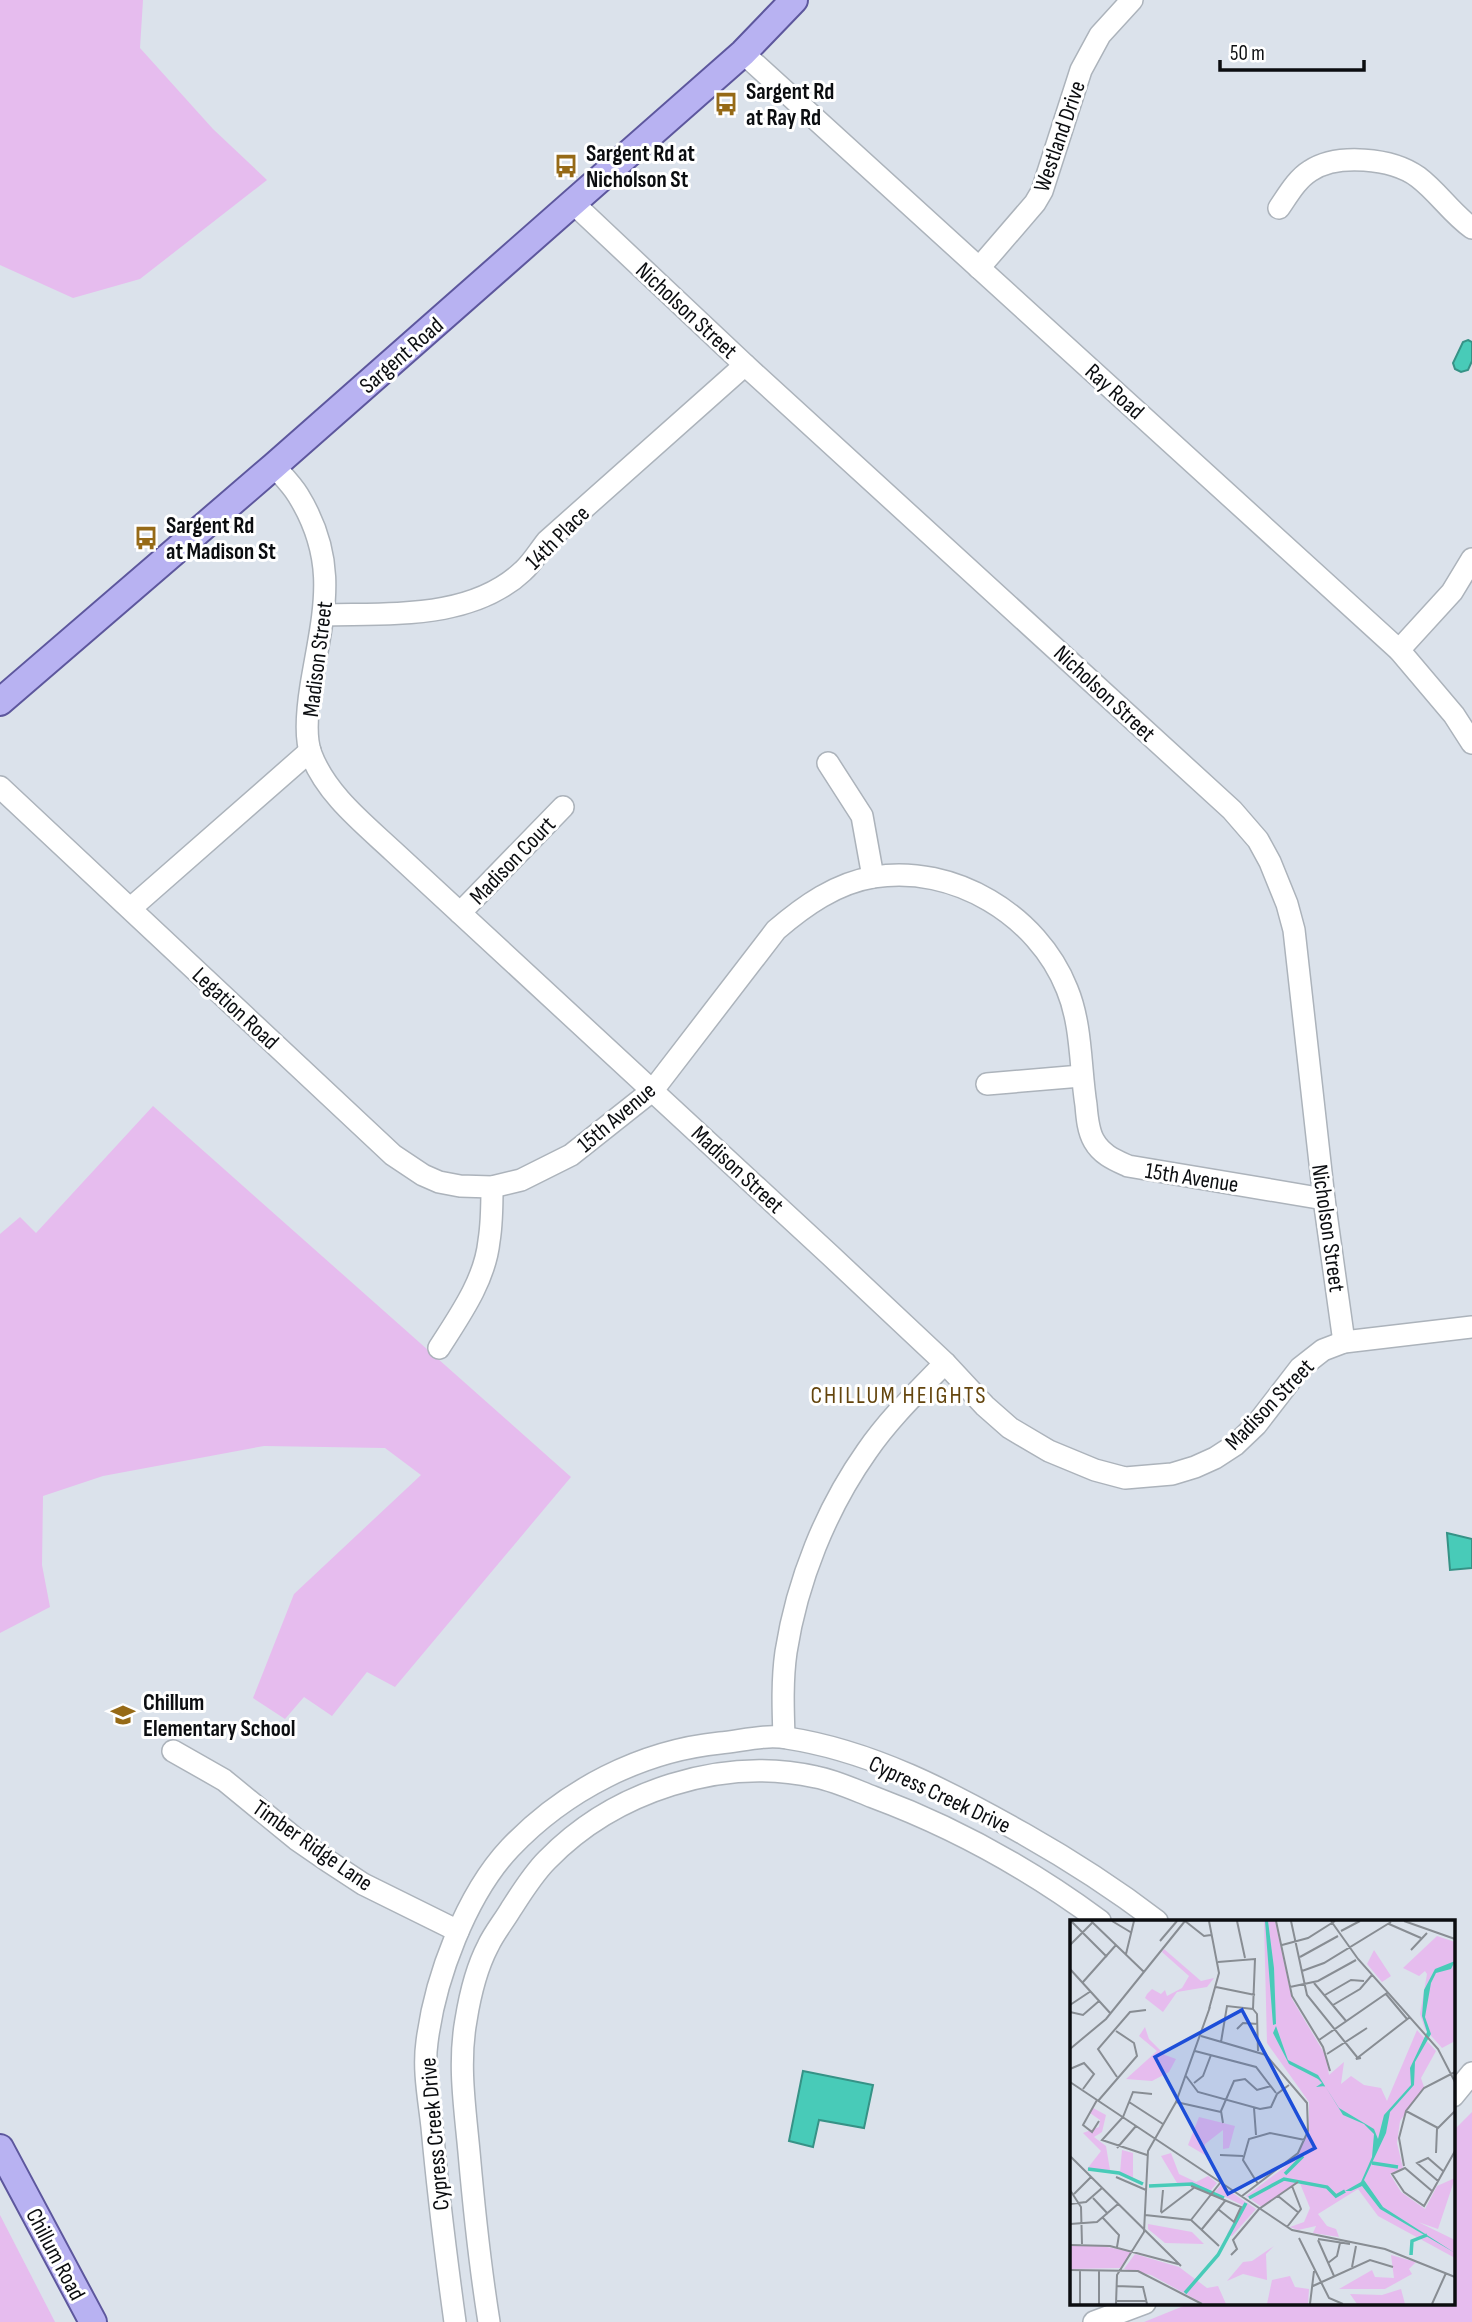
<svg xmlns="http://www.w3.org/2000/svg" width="1472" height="2322" viewBox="0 0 1472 2322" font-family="'Sofia Sans Condensed',sans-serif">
	<rect width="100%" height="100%" fill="#dbe2eb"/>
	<g fill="#e6bcee">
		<path d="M0 0H143L140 48 213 129 267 180 140 279 73 298 0 265Z"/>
		<path d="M153 1106 571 1477 395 1687 367 1672 332 1716 304 1697 285 1719 253 1698 294 1594 421 1475 385 1448 264 1446 103 1476 43 1496 42 1565 50 1607 0 1633V1234L20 1217 36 1233Z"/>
		<path d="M1472 2112V2322H1144L1191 2303H1453V2131Z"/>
		<path d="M0 2215 55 2322H0Z"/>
	</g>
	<g fill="#48cbb8" stroke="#369286" stroke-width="2">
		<path d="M1468 340 1472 342V361L1468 370 1461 372 1455 369 1453 363 1463 342Z"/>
		<path d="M1447 1533 1472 1539V1568L1450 1570Z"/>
		<path d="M803 2071 873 2085 864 2128 819 2120 813 2147 789 2141Z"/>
	</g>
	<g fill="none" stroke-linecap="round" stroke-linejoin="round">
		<g stroke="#acb3bb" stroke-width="24">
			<g id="minor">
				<path d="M743 53 1399 650 1454 715 1472 743"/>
				<path d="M573 203 745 365 1232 810 1258 840 1270 862 1287 904 1294 930 1324 1199 1344 1342"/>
				<path d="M1279 208C1288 195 1297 179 1310 171 1337 153 1392 158 1418 177 1438 192 1451 213 1472 228"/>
				<path d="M979 268 1035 203 1042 191 1081 70 1100 35 1132 0"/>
				<path d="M274 466C282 475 292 485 298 495 340 563 323 613 311 686 308 705 304 736 311 754 326 794 363 823 393 851L830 1255 945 1363 985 1406 1010 1428 1049 1451 1095 1470 1125 1478 1172 1474 1195 1467 1215 1458 1235 1445 1256 1425 1300 1368 1323 1350 1344 1342 1472 1327"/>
				<path d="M324 615C390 613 471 620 523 571 532 563 539 551 547 541L745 365"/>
				<path d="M1399 650 1452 592 1472 559"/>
				<path d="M828 763 862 816 873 877"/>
				<path d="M0 787 393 1155 423 1175 439 1182 460 1186 492 1187 521 1180 571 1155 653 1090 776 930C804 906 836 883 874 877 953 864 1038 915 1067 989 1082 1025 1080 1067 1086 1105 1087 1117 1088 1131 1094 1141 1102 1155 1115 1160 1128 1166L1324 1199"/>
				<path d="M131 908 310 751"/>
				<path d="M460 913 563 807"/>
				<path d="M987 1084 1081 1076"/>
				<path d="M439 1348C460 1315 485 1280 489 1241 492 1223 492 1205 492 1187"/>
				<path d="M784 1737C783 1709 782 1680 786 1652 797 1581 826 1509 867 1451 889 1419 918 1391 945 1363"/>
				<path d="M173 1751 224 1780 296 1839 328 1861 363 1884 458 1931"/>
				<path d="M1453 2096 1472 2073"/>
				<path d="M455 2322C446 2257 438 2192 432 2127 429 2099 423 2070 427 2042 435 1978 466 1895 510 1848 565 1790 641 1751 720 1743 741 1741 766 1734 787 1738 872 1751 950 1792 1024 1834 1070 1860 1115 1889 1157 1921"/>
				<path d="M489 2322C480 2266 474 2209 469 2152 465 2108 458 2064 466 2020 470 1995 476 1969 488 1946 494 1933 504 1921 511 1909 522 1892 533 1874 547 1860 614 1791 722 1756 816 1777 836 1781 855 1790 873 1797 954 1827 1031 1870 1100 1921"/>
				<path d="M1094 2322 1145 2303"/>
			</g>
		</g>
		<g stroke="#5d579d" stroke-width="30">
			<g id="major">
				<path d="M0 702 274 466 743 53 794 0"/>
				<path d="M0 2148 93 2322"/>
			</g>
		</g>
		<use href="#minor" stroke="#fff" stroke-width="21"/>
		<use href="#major" stroke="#b8b2f2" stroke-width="26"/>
	</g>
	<defs>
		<g id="bus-bare" transform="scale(1.89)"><path d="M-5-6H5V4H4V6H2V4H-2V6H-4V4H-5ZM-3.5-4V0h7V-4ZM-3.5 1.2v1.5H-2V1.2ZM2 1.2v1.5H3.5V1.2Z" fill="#966a17" stroke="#fff" stroke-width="2.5" paint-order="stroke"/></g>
		<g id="school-bare" transform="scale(1.89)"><path d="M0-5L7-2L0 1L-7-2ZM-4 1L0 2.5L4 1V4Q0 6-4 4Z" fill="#966a17" stroke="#fff" stroke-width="2.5" paint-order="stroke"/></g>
	</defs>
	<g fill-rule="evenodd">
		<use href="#bus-bare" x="726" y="104"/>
		<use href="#bus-bare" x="566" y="166"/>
		<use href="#bus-bare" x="146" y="538"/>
		<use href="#school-bare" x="123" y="1715"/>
	</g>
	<g text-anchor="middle" stroke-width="6" stroke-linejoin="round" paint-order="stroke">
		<g font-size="23" font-weight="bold" fill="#0b0d10" stroke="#fff" text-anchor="start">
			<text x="746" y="99">Sargent Rd<tspan x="746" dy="26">at Ray Rd</tspan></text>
			<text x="586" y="161">Sargent Rd at<tspan x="586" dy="26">Nicholson St</tspan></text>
			<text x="166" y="533">Sargent Rd<tspan x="166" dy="26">at Madison St</tspan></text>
			<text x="143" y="1710">Chillum<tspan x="143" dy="26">Elementary School</tspan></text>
		</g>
		<g font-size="23" fill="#0b0d10" stroke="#fff">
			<text transform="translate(1059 136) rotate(-71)" y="8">Westland Drive</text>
			<text transform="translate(687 310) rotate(43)" y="8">Nicholson Street</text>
			<text transform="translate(401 355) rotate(-41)" y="8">Sargent Road</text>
			<text transform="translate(1115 391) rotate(42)" y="8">Ray Road</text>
			<text transform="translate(557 537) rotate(-45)" y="8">14th Place</text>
			<text transform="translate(317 659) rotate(-83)" y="8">Madison Street</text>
			<text transform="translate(1105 693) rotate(43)" y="8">Nicholson Street</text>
			<text transform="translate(512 860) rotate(-46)" y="8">Madison Court</text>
			<text transform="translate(236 1008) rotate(43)" y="8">Legation Road</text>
			<text transform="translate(616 1117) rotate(-40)" y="8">15th Avenue</text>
			<text transform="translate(738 1169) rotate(43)" y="8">Madison Street</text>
			<text transform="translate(1192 1177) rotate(9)" y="8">15th Avenue</text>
			<text transform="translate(1329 1228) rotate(82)" y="8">Nicholson Street</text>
			<text transform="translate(1269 1404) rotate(-46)" y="8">Madison Street</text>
			<text transform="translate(940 1794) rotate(25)" y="8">Cypress Creek Drive</text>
			<text transform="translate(313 1845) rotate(35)" y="8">Timber Ridge Lane</text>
			<text transform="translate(434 2134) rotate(-95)" y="8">Cypress Creek Drive</text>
			<text transform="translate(56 2254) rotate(62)" y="8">Chillum Road</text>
		</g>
		<g font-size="24" letter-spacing="2" fill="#64450d" stroke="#fff">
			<text x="899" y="1403">CHILLUM HEIGHTS</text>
		</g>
	</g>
	<g transform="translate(1070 1920)">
		<rect width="385" height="385" fill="#dbe2eb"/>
		<path d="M194 1H205L222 79 256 136 259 155 274 142 271 164 281 156 294 165 311 168 317 181 347 110 366 131 351 158 354 167 330 201 327 223 333 248 320 254 331 272 355 289 367 266 385 258 368 309 348 302 385 320V338L308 296 288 269 248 294 257 306 266 309 269 317 243 313 246 306 228 310 220 307 234 302 240 288 229 261 192 287 176 276 224 240 239 211V182L197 123ZM367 16 385 22V121L372 128 355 109 350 94 357 54 355 51 349 56 333 48ZM94 29 131 61 144 58 137 67 107 72 93 92 75 78 77 74 82 69 91 74 95 70 97 76 112 68 119 56 92 32ZM304 30 321 56 312 62 297 44ZM75 107 79 119 95 135 106 139 99 152 82 161 56 159 87 131 69 116ZM23 188 36 195 32 212 24 217 36 226 40 250 17 249 31 231 13 213 29 207 30 200 20 193ZM129 197 165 206 159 228 153 229V210L135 224V235L118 225ZM52 230 63 233V259L50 253ZM101 233 109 254 126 262 138 256 147 263 141 270 107 263 91 236ZM151 265 186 289 162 316 157 314 172 285 145 272ZM78 304 122 312 134 324 95 323 78 309ZM0 326H32L62 332 50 348 0 349ZM204 326 196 334 197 360 173 354 157 361 173 342 182 341ZM65 334 109 347 137 368 148 366 156 384H134L81 355 54 349ZM321 335 346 342 339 349 342 354 315 369H269L302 350 305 357 324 358ZM220 356 225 367 239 369 238 384H197L202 360ZM331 369 335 384H287L280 374 312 375Z" fill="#e6bcee"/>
		<path d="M195 1H198L204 48 206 104 203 105ZM385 41 381 49 366 53 361 63 355 97 361 114 345 142 344 165 320 192 316 213 294 260 313 287 385 333 310 289 292 266 281 271H275L291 262 302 237 304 214 294 204 273 195 255 166 246 167 252 163 248 159 219 144 203 113 206 106 218 140 248 155 269 188 304 209 308 219 314 195 341 165 340 148 357 112 352 96 354 70 365 49Z" fill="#48cbb8"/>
		<path fill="none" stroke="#48cbb8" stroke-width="3.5" d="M302 243 328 247M18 249 49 253 73 264M215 254 233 236M79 266 122 264 154 278M179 278 214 259 257 267 266 276 275 271M341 335 342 321 357 315M115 373 148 335 176 283"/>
		<path fill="none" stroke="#888d93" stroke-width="2" d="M1 1 37 37M21 1 74 52M42 1 62 13M115 1 134 16 141 15M139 1 149 53 139 89M167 1 175 38M206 1 222 76 253 127 260 151M221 1 237 75 287 137M261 1 288 39 368 129 385 162M334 1 385 19M319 4 351 18M271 11 290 1M90 21 107 1M0 25 23 2M212 25 238 18 265 1M341 30 357 13M56 34 64 1M230 37 268 16M148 42 185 39 183 89 187 94 188 131M0 49 41 94M232 51 254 43 321 2M13 62 46 25M244 63 276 101M146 67 185 75M220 67 248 61 286 40M316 74 337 99M255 75 281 60 294 61M0 85 21 71M263 85 290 69 302 55M0 92 13 95 29 81M167 109 173 103 188 104M131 116 196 135 237 183 238 211 228 233 172 276M249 120 317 73M151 122 157 86 183 89M0 129 36 99 115 1M125 131 186 147 206 173M257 134 297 108M291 138 286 139 340 97M0 149 14 143 24 154 13 169M116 156 128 172 190 189 201 187 207 174 219 165M47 157 28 129 60 92 76 90M0 162 222 310 315 329 385 357M124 163 133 156 141 135M27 180 13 205 22 212 29 201M28 181 67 136 64 123 46 111M59 182 93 204M106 182 151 192M184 188 186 215M336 191 368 208M153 203 151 191 164 161 175 159 187 170 201 166M47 228 66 206M366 233 367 209 385 191M77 235 32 220 53 197 63 172 82 174M150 235 173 236M0 236 111 346M334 246 329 218 336 191 354 168 385 152M46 257 76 270M368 261 347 243 358 238 373 251M188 264 173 240 179 219 200 213 235 220M121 266 171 287 164 302 148 289M0 270 11 287 12 324M362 271 335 248 322 254 334 272 354 286 385 231M4 274 21 257M208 276 229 293M23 278 38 294M0 284 16 282 32 268M91 292 93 270M91 293 125 267M75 295 121 300 149 326M33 298 49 315 47 327M121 300 150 263M0 304 27 302 48 284M217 307 231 289 222 266M132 309 155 281M229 318 259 378 273 384M248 319 280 324M248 320 264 356M0 325 40 326 108 344M161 335 167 329 163 320 189 289 228 262M258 343 267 336 270 323M282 347 286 326M0 350 68 351 132 384M10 350V384M29 350V384M46 366 73 367 77 384M243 366 300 340 323 347M47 381H76M46 384 47 355 74 312 78 231 106 182 140 87M240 384 244 351M362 384 376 353"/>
		<path fill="#1d4ed8" fill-opacity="0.15" stroke="#1d4ed8" stroke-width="3.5" d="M172 90 245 228 158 274 85 137Z"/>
		<rect width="385" height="385" fill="none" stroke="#0b0d10" stroke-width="3.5"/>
	</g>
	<path d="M1220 60v10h144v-10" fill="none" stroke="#0b0d10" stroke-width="3.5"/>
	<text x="1230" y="60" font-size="21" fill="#0b0d10" stroke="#ffffff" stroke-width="5" paint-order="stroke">50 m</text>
</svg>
